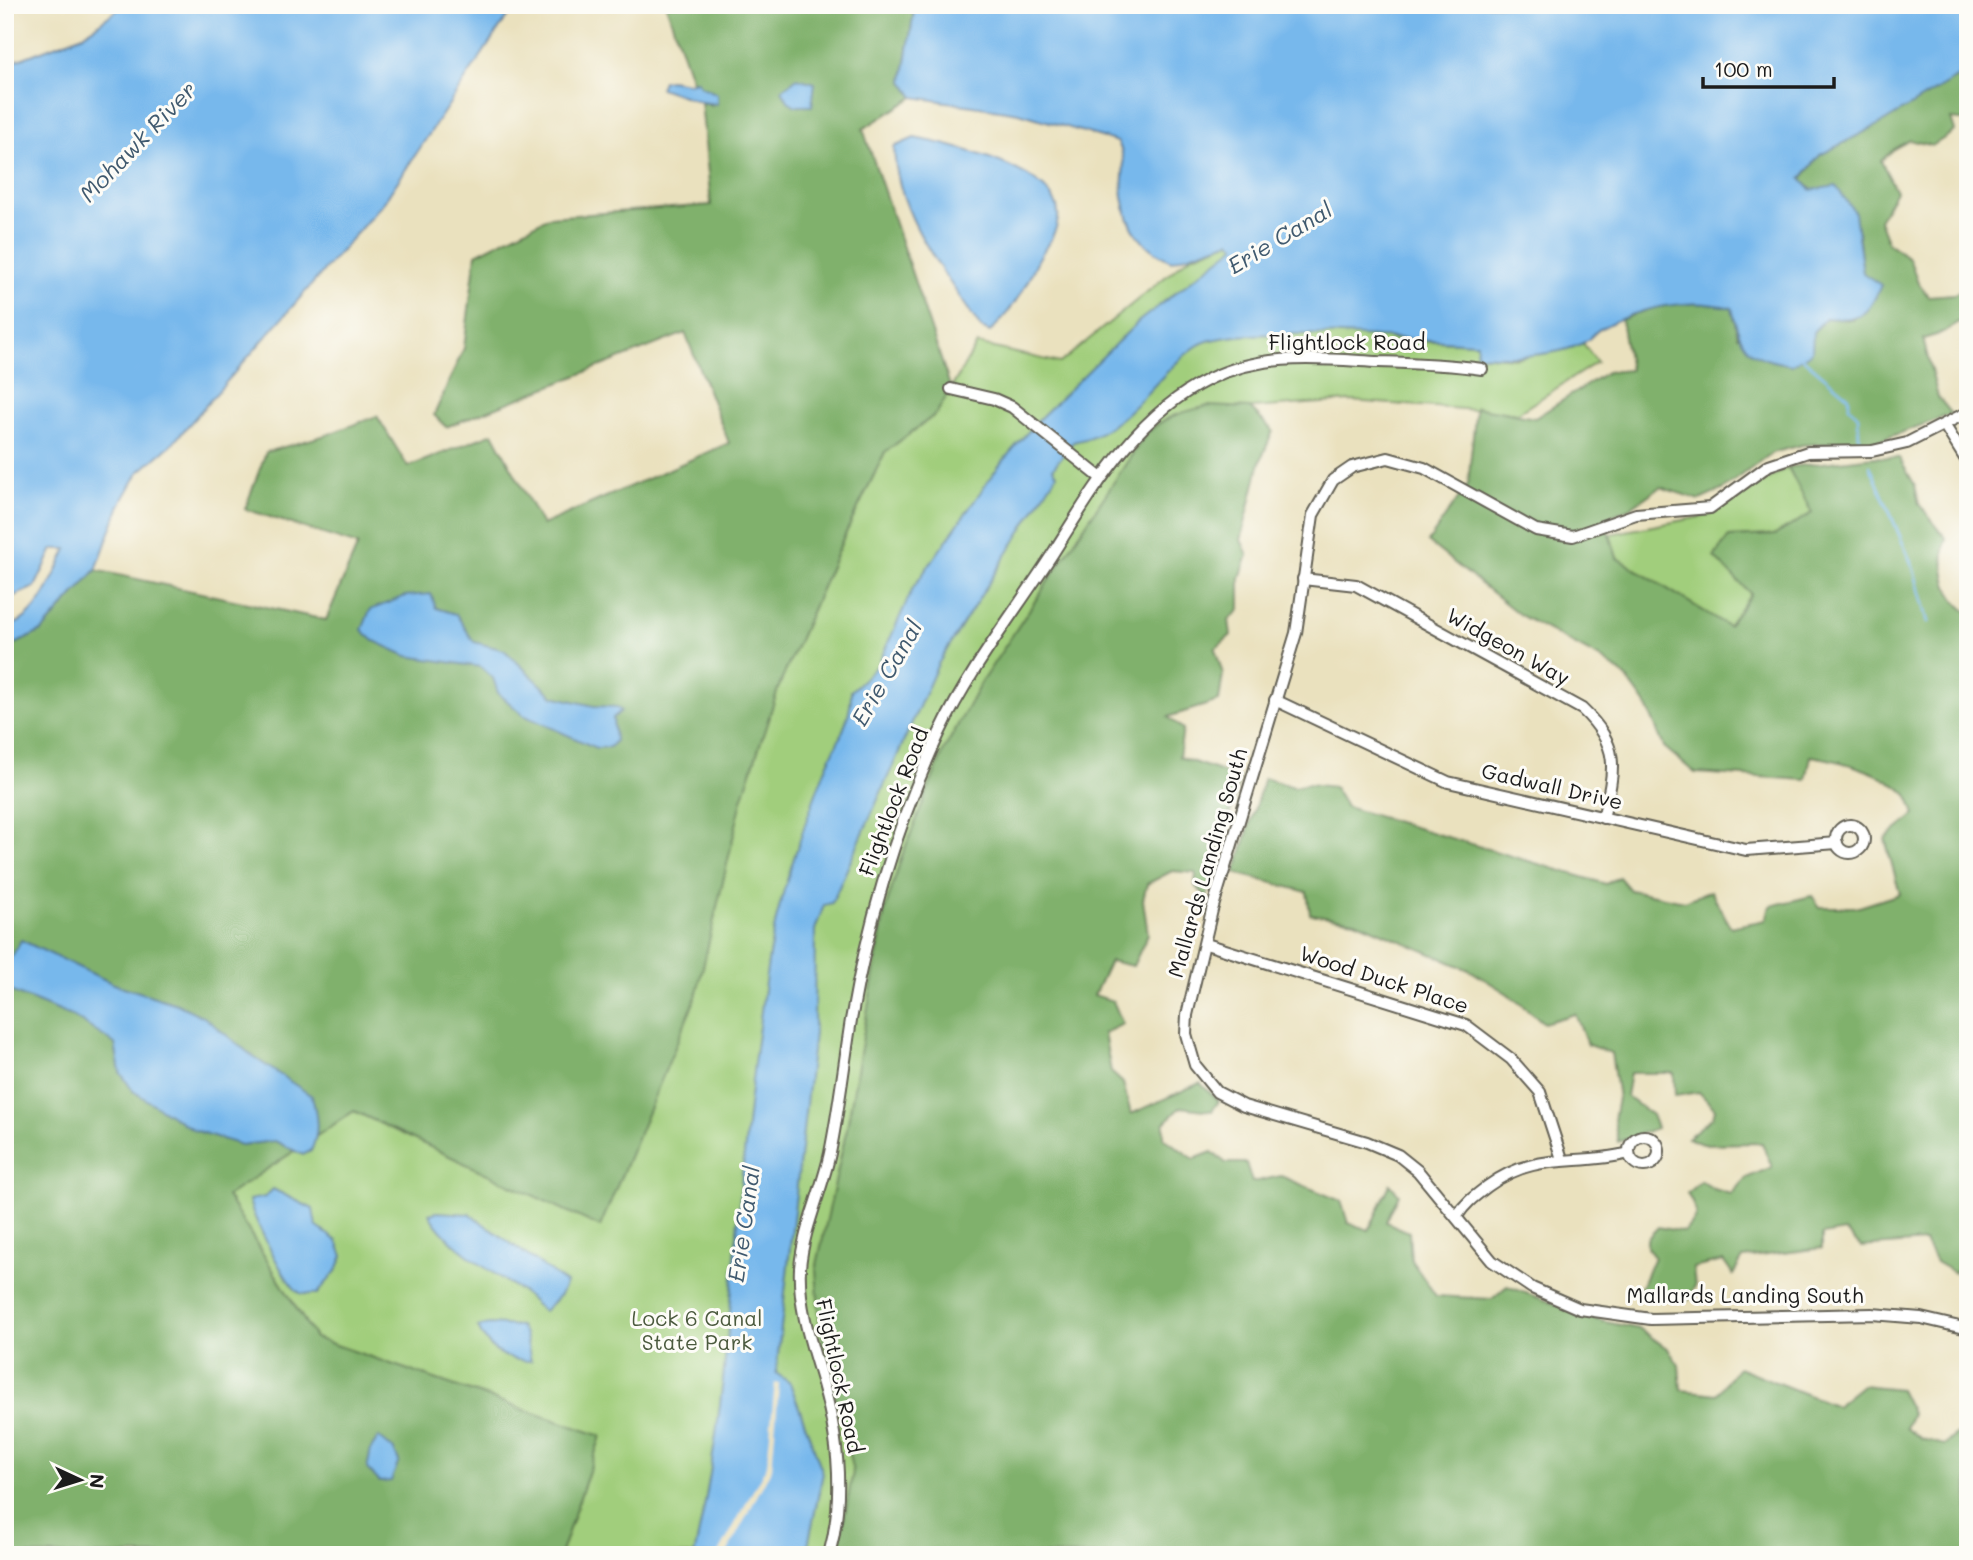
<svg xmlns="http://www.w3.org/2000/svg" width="1973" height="1560" viewBox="0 0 1973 1560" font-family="Mali,sans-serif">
	<rect width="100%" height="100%" fill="#fdfcf7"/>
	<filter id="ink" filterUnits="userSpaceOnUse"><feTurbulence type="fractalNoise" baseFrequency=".0143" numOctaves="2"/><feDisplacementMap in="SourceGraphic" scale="14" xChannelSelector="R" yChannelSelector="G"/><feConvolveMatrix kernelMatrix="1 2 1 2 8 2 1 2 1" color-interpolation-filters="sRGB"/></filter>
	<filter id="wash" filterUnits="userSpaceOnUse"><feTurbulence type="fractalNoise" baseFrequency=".00686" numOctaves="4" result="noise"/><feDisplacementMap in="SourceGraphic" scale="28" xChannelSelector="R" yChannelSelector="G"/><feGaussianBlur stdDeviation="1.57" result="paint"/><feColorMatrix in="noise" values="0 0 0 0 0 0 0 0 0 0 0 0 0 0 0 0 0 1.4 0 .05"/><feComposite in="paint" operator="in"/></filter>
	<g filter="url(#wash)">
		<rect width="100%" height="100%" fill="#eae1be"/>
		<g fill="#a1ce7c" stroke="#5e754c" stroke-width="2">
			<path d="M1231 241 1392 339 1477 343V355L1516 358 1583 343 1597 362 1518 413 1350 401 1194 412 870 1440 852 1555H560L601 1436 315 1338 227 1196 354 1111 600 1226 779 686 842 541 885 452 936 414 977 344 1060 363 1191 256Z"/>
			<path d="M1788 467 1812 513 1775 535 1729 537 1714 557 1751 594 1728 626 1617 558 1610 534 1710 515Z"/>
		</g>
		<g fill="#80b16c" stroke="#4e6644" stroke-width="2">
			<path d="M666 5H915L903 81 914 97 863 129 951 389 936 414 885 452 842 541 779 686 742 800 696 997 600 1227 354 1111 227 1196 315 1338 601 1436 560 1555H5V649L42 631 96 570 326 620 358 545 245 509 266 452 326 435 377 416 408 467 493 433 542 525 729 443 685 333 446 427 434 415 464 348 476 254 549 217 711 205 701 102 711 105 697 81H692Z"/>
			<path d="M1968 71V121L1951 119 1955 131 1932 146 1910 140 1895 148 1881 161 1896 191 1879 220 1888 243 1909 258 1918 282 1928 296 1954 294 1968 286V326L1958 322 1943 333 1923 339 1938 397 1952 414 1878 441 1802 445 1772 453 1722 490 1700 500 1660 487 1630 508 1604 519 1617 558 1728 626 1751 594 1714 557 1729 537 1775 535 1812 513 1788 467 1874 457 1899 458 1915 485 1919 504 1946 538C1940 564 1944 596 1968 612V1269L1960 1266 1955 1273 1936 1262 1925 1242 1861 1247 1845 1231 1822 1235V1248L1743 1258 1733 1275 1723 1261 1693 1268 1695 1286 1689 1299 1675 1302 1639 1292 1654 1257 1647 1248V1239L1658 1227 1684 1232C1700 1214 1698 1214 1687 1193L1701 1181 1714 1189 1731 1194 1746 1178 1772 1167 1762 1143 1702 1144 1687 1138 1713 1117 1715 1109 1699 1092 1675 1096 1674 1073H1630L1626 1096 1652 1115 1657 1128 1618 1142 1614 1120 1618 1098 1611 1053 1588 1045 1575 1014 1544 1023 1508 994 1471 971 1355 921 1310 914 1307 892 1235 873 1264 778 1294 787 1308 784 1334 787 1346 807 1606 884 1619 877 1630 890 1684 901 1711 891 1730 927 1766 920 1770 906 1812 896 1820 907H1859L1900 894 1885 839 1915 815C1913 809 1911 800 1907 795 1887 773 1839 760 1811 756L1806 780 1695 773 1664 747 1647 706 1626 677 1600 658 1520 615 1428 542 1468 484 1476 407 1535 418 1607 372 1630 370 1621 320C1655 304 1694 299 1732 308L1738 336 1813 332 1826 318 1853 320 1863 274 1858 231 1801 180 1820 155 1878 125Z"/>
			<path d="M1208 406 1250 408 1273 431 1260 462 1241 540 1248 555 1240 578V610L1229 620 1231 635 1215 649 1223 674 1219 701 1168 717 1183 729 1179 757 1240 778 1207 897 1195 886 1196 873 1172 871 1147 884 1143 900 1148 934 1133 966 1110 961 1094 995 1113 1001 1123 1024 1104 1033 1111 1072 1123 1083 1131 1114 1200 1083 1219 1101 1212 1111 1180 1107 1164 1124V1138L1194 1159 1212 1152 1226 1163H1246L1252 1182 1281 1176 1341 1201 1348 1223 1369 1230 1390 1184 1399 1194 1386 1222 1409 1232 1411 1260 1436 1296 1492 1299 1507 1286 1601 1321 1640 1329 1668 1349 1679 1365 1681 1390 1717 1394 1738 1367 1836 1406 1862 1385 1900 1389 1912 1413 1906 1428 1922 1439 1944 1445 1957 1434 1968 1442V1555H837L853 1472 820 1328 816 1269 847 1128 885 910 902 856 944 750 982 681 1145 435C1163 416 1183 412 1208 406Z"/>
		</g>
		<g fill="#77b8ec" stroke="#4a6a84" stroke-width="2">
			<path d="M124 5H515L384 202 172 444 138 473 120 505 96 570 42 631 5 649V627C38 622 54 575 67 549H53L35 587 5 600V65L83 35Z"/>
			<path d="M915 5H1968V71L1878 125 1820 155 1801 179 1811 190 1836 186 1855 213 1863 273 1881 285C1867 318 1860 320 1826 318L1813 332 1812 352 1792 365C1749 358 1741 350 1732 308 1688 297 1639 307 1600 329 1594 332 1590 340 1583 343 1555 357 1507 357 1476 355L1477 343C1426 341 1231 322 1197 346 1154 375 1127 433 1073 442L1053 468 1057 474 938 664 832 903 824 905 815 930 814 1033 776 1373 790 1383 823 1473 806 1555H694C733 1387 733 1211 757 1041 764 991 769 939 784 890 796 850 810 808 825 770 836 743 852 721 851 691L878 665 913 588 1001 463 1039 419 1139 321 1236 246 1231 241 1171 261C1142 247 1128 230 1123 197 1120 174 1129 167 1118 142L1019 113 914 97 903 81Z"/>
			<path d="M797 78 815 83 812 106H796L788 101 782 90Z"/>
			<path d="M670 80 688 83 697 81 700 86 717 94V104L701 102 660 88 663 81Z"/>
			<path d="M914 138C950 144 1064 171 1058 219 1056 237 1042 250 1035 266 1023 293 1011 311 990 332L981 328C945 274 896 215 894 147Z"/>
			<path d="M431 594 436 608 456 614 474 642 504 650 553 696 594 706 617 707 621 711 613 718 615 741 610 747 596 748 523 715 498 693 493 678 481 667 407 656 374 641 362 630 370 610 405 596Z"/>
			<path d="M21 940 114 984 177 1004 204 1017 255 1058 312 1096C317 1116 320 1132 311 1151L303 1155 275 1141 241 1145 194 1130 133 1091 120 1072 115 1044 74 1017 5 989V969Z"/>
			<path d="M273 1189 313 1209 316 1226 337 1241 343 1256 337 1270 317 1294C312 1294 305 1295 300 1293 286 1286 253 1217 249 1200L265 1197Z"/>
			<path d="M437 1212 470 1214 566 1283 560 1295 544 1311C534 1305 528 1295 519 1290 490 1271 445 1244 429 1214Z"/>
			<path d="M489 1324 520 1326 525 1334 531 1361C506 1361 488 1351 478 1327Z"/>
			<path d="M379 1437 394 1450 399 1461 391 1481 380 1482 367 1469 371 1449Z"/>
		</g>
		<path fill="#eae1be" d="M775 1383 779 1384 772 1468 726 1555H718L767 1465Z"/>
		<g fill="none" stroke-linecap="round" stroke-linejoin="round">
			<g stroke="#77b8ec" stroke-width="2.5">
				<path d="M1800 356 1849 397V406L1858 416 1859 438"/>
				<path d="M1870 466 1913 567 1928 622"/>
				<path d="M5 955 11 958"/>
			</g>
		</g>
	</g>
	<g filter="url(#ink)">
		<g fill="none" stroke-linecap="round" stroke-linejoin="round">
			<g stroke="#646155" stroke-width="14">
				<g id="minor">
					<path d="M1968 192V207"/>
					<path d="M951 389 994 399 1012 407 1101 478"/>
					<path d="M1968 412 1907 443 1872 451 1808 452 1769 465 1710 508 1636 514 1573 536 1536 530 1424 468 1388 458 1352 467 1333 480 1313 515 1296 633 1212 910 1187 1015 1186 1034 1195 1065 1217 1092 1244 1106 1367 1142 1398 1155 1418 1171 1492 1261 1532 1288 1580 1309 1651 1319 1872 1314 1921 1318 1968 1329"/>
					<path d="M1945 426 1968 463"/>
					<path d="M1303 579 1356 585 1582 709C1621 746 1615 769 1603 818"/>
					<path d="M1275 700 1448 782 1746 850 1837 843"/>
					<circle cx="1850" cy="839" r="14"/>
					<path d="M1206 944 1466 1025 1511 1059 1540 1092 1562 1159"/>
					<circle cx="1644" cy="1151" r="15"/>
					<path d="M1457 1216C1465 1203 1475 1196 1488 1186 1537 1150 1576 1167 1629 1153"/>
					<path d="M829 1555C845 1497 839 1440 823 1384 812 1346 798 1308 800 1268 803 1229 822 1191 830 1153 839 1109 844 1064 851 1020 868 922 897 824 939 734 969 670 1015 612 1053 553 1095 487 1135 416 1209 379 1264 352 1320 359 1379 362 1414 363 1447 364 1482 369"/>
				</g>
			</g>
			<use href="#minor" stroke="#fff" stroke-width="10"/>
		</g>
	</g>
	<g text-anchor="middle" stroke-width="6" stroke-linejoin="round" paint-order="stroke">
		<g font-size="21" fill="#1c1c1c" stroke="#fdfcf7">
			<text x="1347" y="350">Flightlock Road</text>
			<text transform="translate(1508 647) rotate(29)" y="7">Widgeon Way</text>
			<text transform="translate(1552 787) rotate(13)" y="7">Gadwall Drive</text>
			<text transform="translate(894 802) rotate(-69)" y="7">Flightlock Road</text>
			<text transform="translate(1208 863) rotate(-74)" y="7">Mallards Landing South</text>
			<text transform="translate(1384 980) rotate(18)" y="7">Wood Duck Place</text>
			<text x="1745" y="1303">Mallards Landing South</text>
			<text transform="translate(839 1376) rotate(78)" y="7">Flightlock Road</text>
		</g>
		<g font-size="21" fill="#4b5a3e" stroke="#fdfcf7">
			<text x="697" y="1326">Lock 6 Canal<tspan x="697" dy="24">State Park</tspan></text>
		</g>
		<g font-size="23" font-style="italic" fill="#405a6f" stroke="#fdfcf7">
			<text transform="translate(138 142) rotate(-46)" y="8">Mohawk River</text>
			<text transform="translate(1280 238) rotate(-31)" y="8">Erie Canal</text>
			<text transform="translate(887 673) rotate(-60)" y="8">Erie Canal</text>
			<text transform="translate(744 1224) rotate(-82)" y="8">Erie Canal</text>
		</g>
	</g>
	<rect width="1973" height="1560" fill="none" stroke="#fdfcf7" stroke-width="28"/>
	<g transform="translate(80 1480) rotate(94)" stroke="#fdfcf7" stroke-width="5" paint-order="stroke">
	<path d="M0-5L12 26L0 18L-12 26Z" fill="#1c1c1c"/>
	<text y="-10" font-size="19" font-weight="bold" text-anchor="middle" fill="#1c1c1c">N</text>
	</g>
	<path d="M1703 77v10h131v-10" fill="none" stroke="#1c1c1c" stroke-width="3.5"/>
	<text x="1714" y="77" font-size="21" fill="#1c1c1c" stroke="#fdfcf7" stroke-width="5" paint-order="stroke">100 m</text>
</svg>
